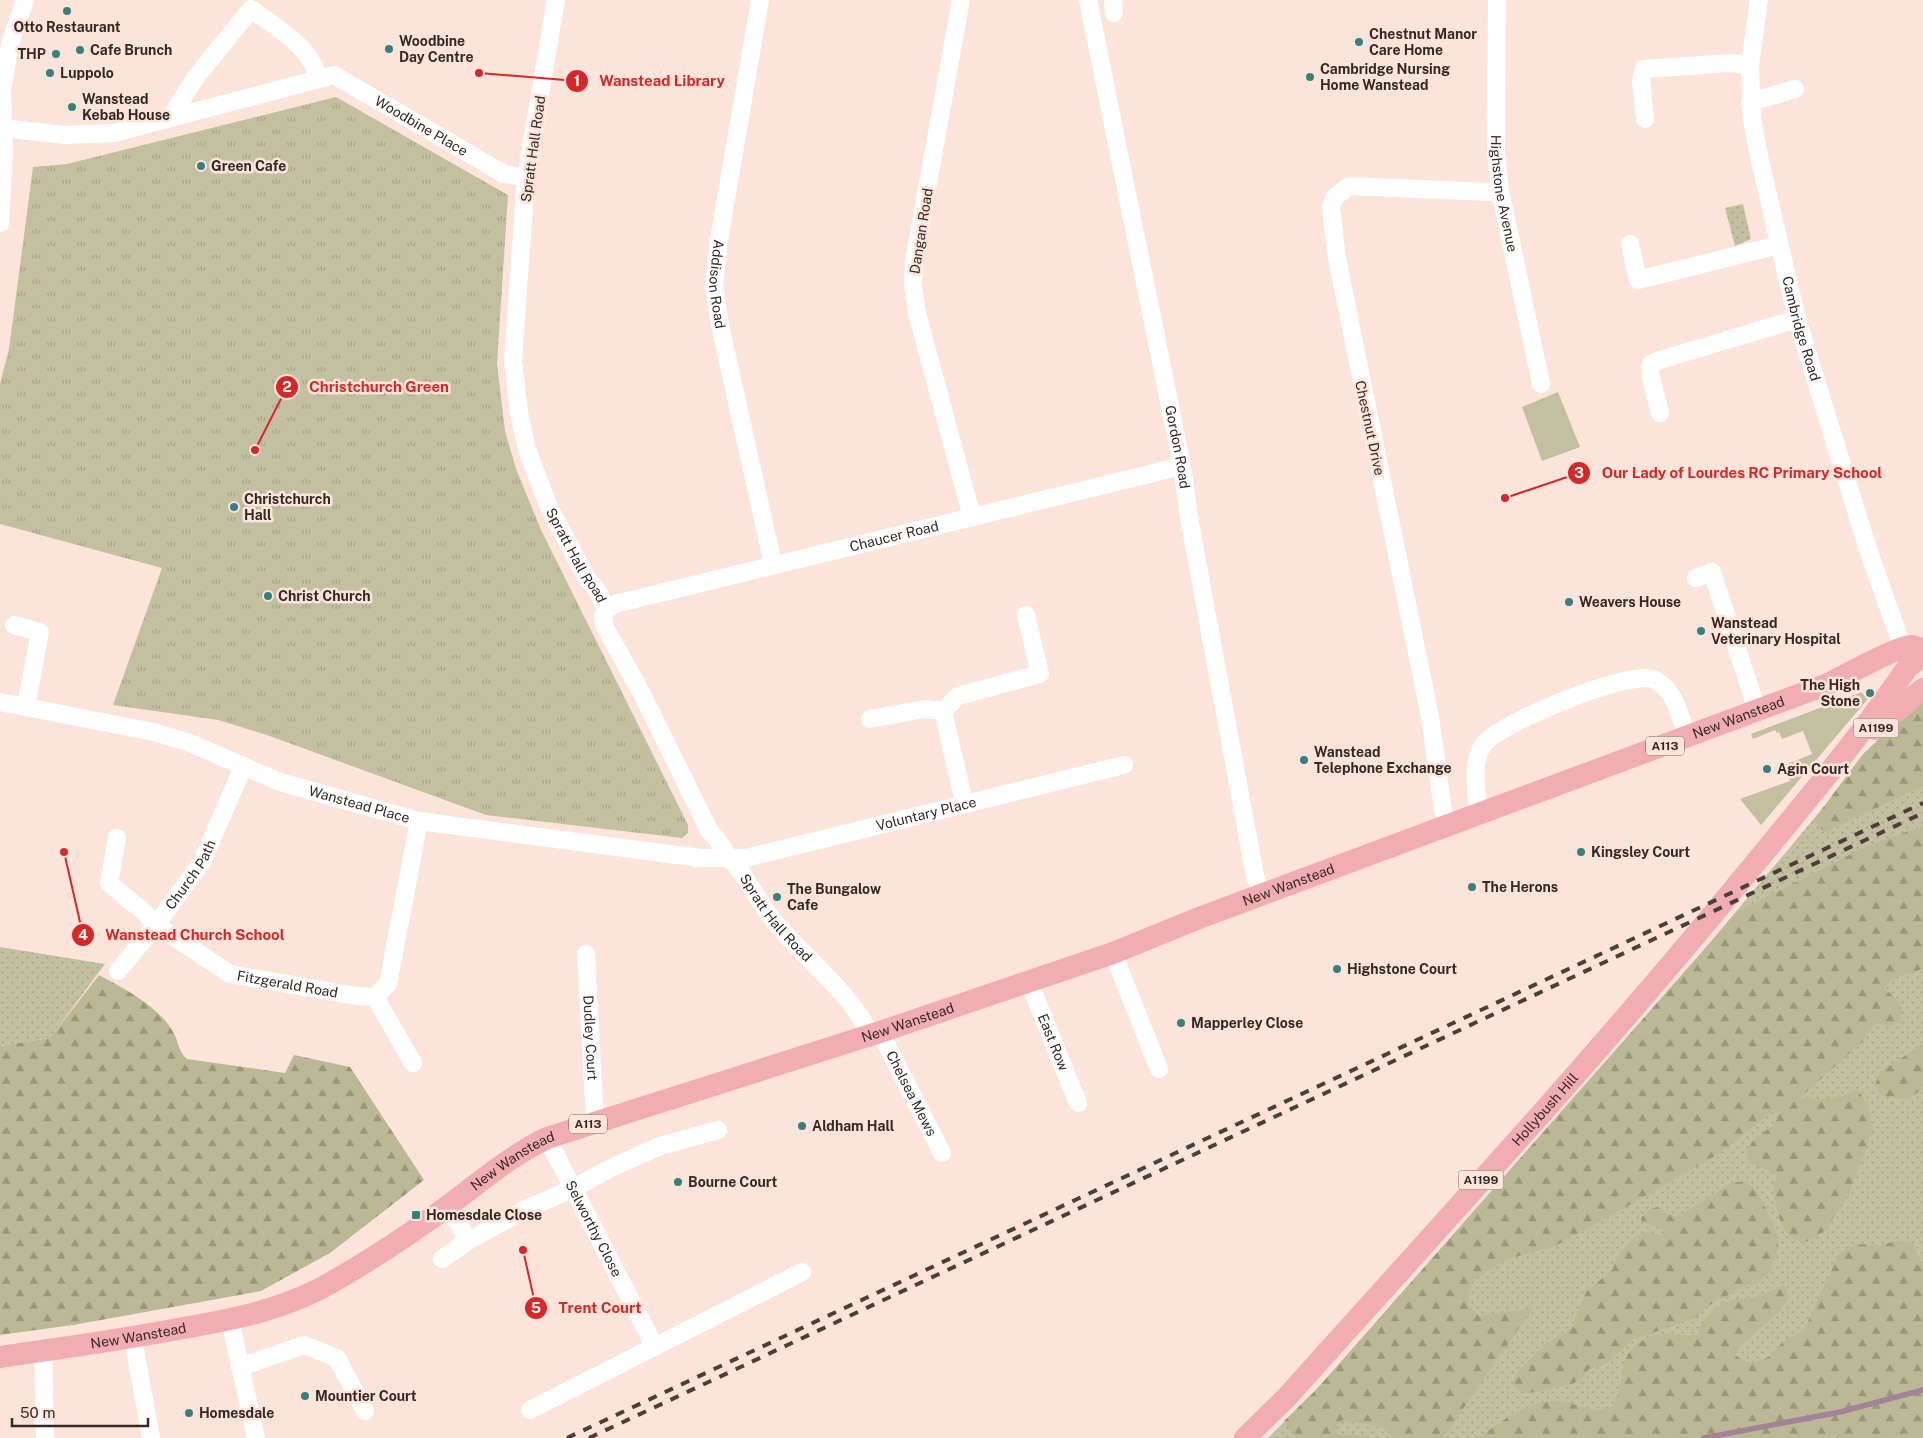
<svg xmlns="http://www.w3.org/2000/svg" width="1923" height="1438" viewBox="0 0 1923 1438" font-family="'Public Sans',sans-serif">
	<defs>
		<pattern id="grass-dots" width="8" height="8" patternUnits="userSpaceOnUse" patternTransform="scale(1.25)"><rect width="8" height="8" fill="#c2c0a0"/><path d="M2 2h.1M6 6h.1" fill="none" stroke="#a7a58a" stroke-width="1.8" stroke-linecap="round"/></pattern>
		<pattern id="forest-firs" width="22" height="20" patternUnits="userSpaceOnUse" patternTransform="scale(1.25)"><rect width="22" height="20" fill="#bbb995"/><path d="M5 1l3.5 6h-7zM16 11l3.5 6h-7z" fill="#999679"/></pattern>
		<pattern id="park-tufts" width="24" height="20" patternUnits="userSpaceOnUse" patternTransform="scale(1.25)"><rect width="24" height="20" fill="#c2c0a0"/><path d="M3 7l-1-3M5 7V3M7 7l1-3M15 17l-1-3M17 17v-4M19 17l1-3" fill="none" stroke="#a7a58a"/></pattern>
	</defs>
	<rect width="100%" height="100%" fill="#fde4da"/>
	<g fill="url(#grass-dots)">
		<path d="M1743 204 1751 239 1735 246 1725 208Z"/>
		<path d="M1923 710V1438H1268L1316 1390 1676 983 1822 809Z"/>
		<path d="M0 947 105 964 50 1038 0 1046Z"/>
	</g>
	<g fill="url(#forest-firs)">
		<path d="M1923 698V786L1825 832 1813 821 1863 754Z"/>
		<path d="M1923 826V969L1893 978 1884 987C1895 1000 1906 1002 1899 1023L1889 1026 1878 1023 1869 1030 1862 1042 1800 1098 1834 1099 1857 1089 1868 1104 1873 1129 1849 1194 1842 1207 1836 1213 1826 1230 1806 1242C1801 1241 1795 1240 1791 1237 1778 1227 1775 1199 1773 1184L1779 1177C1770 1167 1755 1170 1746 1158 1751 1128 1776 1135 1779 1112H1771L1722 1152 1621 1210 1555 1246 1505 1260 1472 1281 1468 1305 1479 1316 1533 1308 1443 1438H1393L1382 1427 1342 1420 1336 1427 1337 1435H1355L1367 1438H1297L1284 1421 1316 1390 1737 912 1867 846Z"/>
		<path d="M99 975C123 988 159 1006 173 1032 179 1041 178 1052 187 1059L285 1073 294 1055 350 1067 424 1180 330 1253 261 1291 73 1325 0 1335V1046L50 1038Z"/>
		<path d="M1923 1044V1086C1912 1103 1897 1100 1881 1095L1875 1085 1880 1072Z"/>
		<path d="M1745 1181 1757 1191 1777 1232 1778 1251 1771 1271 1757 1284 1745 1286 1708 1306 1695 1318 1632 1340 1606 1364 1589 1369 1583 1377 1573 1384 1529 1393 1518 1390 1512 1384 1516 1374 1545 1344 1565 1333 1572 1326 1586 1292 1612 1270 1618 1255 1633 1238 1647 1232 1660 1236 1664 1235 1663 1230 1642 1222 1641 1218 1650 1209 1658 1207 1668 1214 1678 1217 1731 1183Z"/>
		<path d="M1903 1240 1912 1243 1923 1265V1438H1843L1834 1435 1832 1438H1479C1502 1420 1534 1397 1564 1402 1578 1404 1595 1415 1609 1408 1631 1397 1606 1347 1657 1335 1671 1331 1684 1338 1698 1334 1702 1319 1716 1303 1732 1300 1740 1298 1748 1299 1756 1297 1763 1296 1774 1288 1784 1285L1790 1297 1779 1312 1738 1348 1736 1356 1751 1364 1767 1358 1784 1341 1804 1330 1839 1254 1855 1244 1879 1245Z"/>
	</g>
	<path fill="url(#park-tufts)" d="M336 97 508 195 497 363 505 431 516 469 542 532 688 825V833L682 838 486 815 267 735 218 720 113 705 162 568 0 524V384L9 349 33 167 67 164Z"/>
	<g fill="#c2c0a0">
		<path d="M1558 392 1580 447 1542 461 1522 407Z"/>
		<path d="M1862 692 1867 700 1761 825 1740 799 1790 781 1785 765 1812 754 1803 731 1782 739 1779 732 1777 733 1775 730 1753 739 1751 734Z"/>
	</g>
	<g fill="none" stroke-linecap="round" stroke-linejoin="round">
		<path stroke="#a58396" stroke-width="5.5" d="M1704 1438 1840 1412 1923 1390"/>
		<g stroke="#fff" stroke-width="18">
			<path id="s1" d="M556 0 526 178 513 361 519 413 527 449 548 505 587 579C597 587 601 598 606 610L603 617 605 627 643 696 710 832C721 840 723 852 733 862 749 880 759 903 774 921 804 958 852 993 870 1035"/>
			<path id="s2" d="M760 0 719 240 714 286 720 325 773 564"/>
			<path d="M961 0 914 261 913 285 917 313 972 517"/>
			<path id="s3" d="M1088 0 1182 466 1190 523 1255 876 1262 895"/>
			<path d="M1113 0 1114 13"/>
			<path id="s4" d="M1497 0 1496 152 1500 190 1541 384"/>
			<path id="s5" d="M1759 0 1750 65 1752 120 1760 161 1797 319 1868 549 1903 649"/>
			<path d="M1750 102 1795 89"/>
			<path d="M170 118 196 77 251 9C276 28 311 46 318 78"/>
			<path d="M1645 119 1641 80 1644 69 1730 63 1750 65"/>
			<path id="s6" d="M2 128 65 135 114 133 334 75 504 174 526 178"/>
			<path d="M0 223 4 153 2 90 10 44 25 0"/>
			<path d="M1630 244 1638 280 1779 245"/>
			<path d="M1660 413 1650 373 1651 364 1660 360 1797 319"/>
			<path d="M1696 578 1712 572 1757 710"/>
			<path id="s7" d="M606 610 615 604 1182 466"/>
			<path d="M14 625 40 632 26 706"/>
			<path id="s8" d="M0 702 154 732 190 743 280 782 419 821 700 858H746L1124 765"/>
			<path d="M870 719 925 709 943 711"/>
			<path d="M964 802 943 711 958 696 1040 674 1026 615"/>
			<path d="M1479 815C1477 793 1470 762 1484 744 1501 722 1633 668 1655 680 1676 691 1680 717 1688 738"/>
			<path d="M1449 825 1443 810 1430 717 1337 258 1331 207 1335 197 1349 186 1490 192 1500 190"/>
			<path id="s9" d="M117 838 109 883 144 912 156 925 230 974 356 996 375 997 388 984 419 821"/>
			<path d="M1113 953 1159 1069"/>
			<path id="s10" d="M586 954 595 1122"/>
			<path id="s11" d="M118 971 156 925 202 862 243 767"/>
			<path id="s12" d="M1029 982 1078 1103"/>
			<path d="M375 997 413 1063"/>
			<path id="s13" d="M880 1032 942 1153"/>
			<path id="s14" d="M547 1138 655 1347"/>
			<path d="M448 1206 468 1241"/>
			<path d="M442 1259 468 1241 524 1210 574 1188 613 1167 660 1146 718 1130"/>
			<path d="M230 1320 256 1438"/>
			<path d="M133 1338 151 1438"/>
			<path d="M43 1351 45 1438"/>
			<path d="M240 1367 304 1345 337 1358 365 1411"/>
			<path d="M530 1410 802 1272"/>
		</g>
		<g stroke="#f2acb4" stroke-width="22">
			<path d="M1875 729 1923 689"/>
			<path id="s15" d="M0 1357C61 1348 122 1340 183 1328 235 1319 287 1309 334 1281 372 1259 412 1233 448 1206 480 1182 510 1156 547 1138L880 1032 1113 953 1199 918 1828 684C1842 677 1898 646 1911 646 1915 646 1920 649 1923 649"/>
			<path id="s16" d="M1245 1438 1287 1397C1442 1224 1600 1053 1747 873 1802 806 1858 740 1907 668L1923 655"/>
		</g>
		<g stroke="#4c3f39" stroke-width="4" stroke-dasharray="9 9" stroke-linecap="butt">
			<path d="M567 1438 1923 803"/>
			<path d="M589 1438 1923 813"/>
		</g>
	</g>
	<g fill="#378080" stroke="#fde4da" stroke-width="2">
		<circle cx="67" cy="11" r="5"/>
		<circle cx="1359" cy="42" r="5"/>
		<circle cx="389" cy="49" r="5"/>
		<circle cx="80" cy="50" r="5"/>
		<circle cx="56" cy="54" r="5"/>
		<circle cx="50" cy="73" r="5"/>
		<circle cx="1310" cy="77" r="5"/>
		<circle cx="72" cy="107" r="5"/>
		<circle cx="201" cy="166" r="5"/>
		<circle cx="234" cy="507" r="5"/>
		<circle cx="268" cy="596" r="5"/>
		<circle cx="1569" cy="602" r="5"/>
		<circle cx="1701" cy="631" r="5"/>
		<circle cx="1870" cy="693" r="5"/>
		<circle cx="1304" cy="760" r="5"/>
		<circle cx="1767" cy="769" r="5"/>
		<circle cx="1581" cy="852" r="5"/>
		<circle cx="1472" cy="887" r="5"/>
		<circle cx="777" cy="897" r="5"/>
		<circle cx="1337" cy="969" r="5"/>
		<circle cx="1181" cy="1023" r="5"/>
		<circle cx="802" cy="1126" r="5"/>
		<circle cx="678" cy="1182" r="5"/>
		<rect x="411" y="1210" width="10" height="10" rx="2.5"/>
		<circle cx="305" cy="1396" r="5"/>
		<circle cx="189" cy="1413" r="5"/>
	</g>
	<g text-anchor="middle" stroke-width="5" stroke-linejoin="round" paint-order="stroke">
		<g fill="#fde4da" stroke="#71615b" stroke-width="1">
			<rect x="1853.5" y="718.5" width="45" height="19" rx="4"/>
			<rect x="1646" y="736.5" width="38" height="19" rx="4"/>
			<rect x="569" y="1114.5" width="38" height="19" rx="4"/>
			<rect x="1458.5" y="1170.5" width="45" height="19" rx="4"/>
		</g>
		<g font-size="12" font-weight="bold" fill="#352924">
			<text x="1876" y="732">A1199</text>
			<text x="1665" y="750">A113</text>
			<text x="588" y="1128">A113</text>
			<text x="1481" y="1184">A1199</text>
		</g>
		<g font-size="14" font-weight="bold" fill="#352924" stroke="#fde4da" text-anchor="start">
			<text x="67" y="32" text-anchor="middle">Otto Restaurant</text>
			<text x="1369" y="39">Chestnut Manor<tspan x="1369" dy="16">Care Home</tspan></text>
			<text x="399" y="46">Woodbine<tspan x="399" dy="16">Day Centre</tspan></text>
			<text x="90" y="55">Cafe Brunch</text>
			<text x="46" y="59" text-anchor="end">THP</text>
			<text x="1320" y="74">Cambridge Nursing<tspan x="1320" dy="16">Home Wanstead</tspan></text>
			<text x="60" y="78">Luppolo</text>
			<text x="82" y="104">Wanstead<tspan x="82" dy="16">Kebab House</tspan></text>
			<text x="211" y="171">Green Cafe</text>
			<text x="244" y="504">Christchurch<tspan x="244" dy="16">Hall</tspan></text>
			<text x="278" y="601">Christ Church</text>
			<text x="1579" y="607">Weavers House</text>
			<text x="1711" y="628">Wanstead<tspan x="1711" dy="16">Veterinary Hospital</tspan></text>
			<text x="1860" y="690" text-anchor="end">The High<tspan x="1860" dy="16">Stone</tspan></text>
			<text x="1314" y="757">Wanstead<tspan x="1314" dy="16">Telephone Exchange</tspan></text>
			<text x="1777" y="774">Agin Court</text>
			<text x="1591" y="857">Kingsley Court</text>
			<text x="1482" y="892">The Herons</text>
			<text x="787" y="894">The Bungalow<tspan x="787" dy="16">Cafe</tspan></text>
			<text x="1347" y="974">Highstone Court</text>
			<text x="1191" y="1028">Mapperley Close</text>
			<text x="812" y="1131">Aldham Hall</text>
			<text x="688" y="1187">Bourne Court</text>
			<text x="426" y="1220">Homesdale Close</text>
			<text x="315" y="1401">Mountier Court</text>
			<text x="199" y="1418">Homesdale</text>
		</g>
		<g font-size="14" fill="#352924" stroke="#fde4da">
			<text dy="5" stroke="none"><textPath href="#s6" startOffset="441">Woodbine Place</textPath></text>
			<text transform="translate(533 149) rotate(-82)" y="5">Spratt Hall Road</text>
			<text dy="5" stroke="none"><textPath href="#s4" startOffset="194">Highstone Avenue</textPath></text>
			<text transform="translate(921 231) rotate(-81)" y="5">Dangan Road</text>
			<text dy="5" stroke="none"><textPath href="#s2" startOffset="288">Addison Road</textPath></text>
			<text dy="5" stroke="none"><textPath href="#s5" startOffset="335">Cambridge Road</textPath></text>
			<text transform="translate(1370 428) rotate(78)" y="5">Chestnut Drive</text>
			<text dy="5" stroke="none"><textPath href="#s3" startOffset="456">Gordon Road</textPath></text>
			<text dy="5" stroke="none"><textPath href="#s7" startOffset="298">Chaucer Road</textPath></text>
			<text dy="5" stroke="none"><textPath href="#s1" startOffset="571">Spratt Hall Road</textPath></text>
			<text dy="5" stroke="none"><textPath href="#s15" startOffset="1865">New Wanstead</textPath></text>
			<text dy="5" stroke="none"><textPath href="#s8" startOffset="375">Wanstead Place</textPath></text>
			<text dy="5" stroke="none"><textPath href="#s8" startOffset="952">Voluntary Place</textPath></text>
			<text dy="5" stroke="none"><textPath href="#s11" startOffset="121">Church Path</textPath></text>
			<text dy="5" stroke="none"><textPath href="#s15" startOffset="1385">New Wanstead</textPath></text>
			<text dy="5" stroke="none"><textPath href="#s1" startOffset="990">Spratt Hall Road</textPath></text>
			<text dy="5" stroke="none"><textPath href="#s9" startOffset="256">Fitzgerald Road</textPath></text>
			<text dy="5" stroke="none"><textPath href="#s15" startOffset="980">New Wanstead</textPath></text>
			<text dy="5" stroke="none"><textPath href="#s10" startOffset="84">Dudley Court</textPath></text>
			<text dy="5" stroke="none"><textPath href="#s12" startOffset="65">East Row</textPath></text>
			<text dy="5" stroke="none"><textPath href="#s13" startOffset="69">Chelsea Mews</textPath></text>
			<text dy="5" stroke="none"><textPath href="#s16" startOffset="445">Hollybush Hill</textPath></text>
			<text dy="5" stroke="none"><textPath href="#s15" startOffset="560">New Wanstead</textPath></text>
			<text dy="5" stroke="none"><textPath href="#s14" startOffset="102">Selworthy Close</textPath></text>
			<text dy="5" stroke="none"><textPath href="#s15" startOffset="140">New Wanstead</textPath></text>
		</g>
	</g>
	<path fill="none" stroke="#d62828" stroke-width="2" d="M479 73L577 81M255 450L287 387M1505 498L1579 473M64 852L83 935M523 1250L536 1308"/>
	<g fill="#d62828" stroke="#fde4da" stroke-width="2">
		<circle cx="479" cy="73" r="5"/>
		<circle cx="255" cy="450" r="5"/>
		<circle cx="1505" cy="498" r="5"/>
		<circle cx="64" cy="852" r="5"/>
		<circle cx="523" cy="1250" r="5"/>
		<circle cx="577" cy="81" r="12"/>
		<circle cx="287" cy="387" r="12"/>
		<circle cx="1579" cy="473" r="12"/>
		<circle cx="83" cy="935" r="12"/>
		<circle cx="536" cy="1308" r="12"/>
	</g>
	<g font-size="15" text-anchor="middle" font-weight="bold" fill="#fff">
		<text x="577" y="86">1</text>
		<text x="287" y="392">2</text>
		<text x="1579" y="478">3</text>
		<text x="83" y="940">4</text>
		<text x="536" y="1313">5</text>
	</g>
	<g font-size="15" text-anchor="middle" font-weight="bold" fill="#d62828" stroke="#fde4da" stroke-width="5" stroke-linejoin="round" paint-order="stroke">
		<text x="662" y="86">Wanstead Library</text>
		<text x="379" y="392">Christchurch Green</text>
		<text x="1742" y="478">Our Lady of Lourdes RC Primary School</text>
		<text x="195" y="940">Wanstead Church School</text>
		<text x="600" y="1313">Trent Court</text>
	</g>
	<path d="M12 1418v8h136v-8" fill="none" stroke="#352924" stroke-width="2.5"/>
	<text x="20" y="1418" font-size="15" fill="#352924" stroke="#fde4da" stroke-width="4" paint-order="stroke">50 m</text>
</svg>
